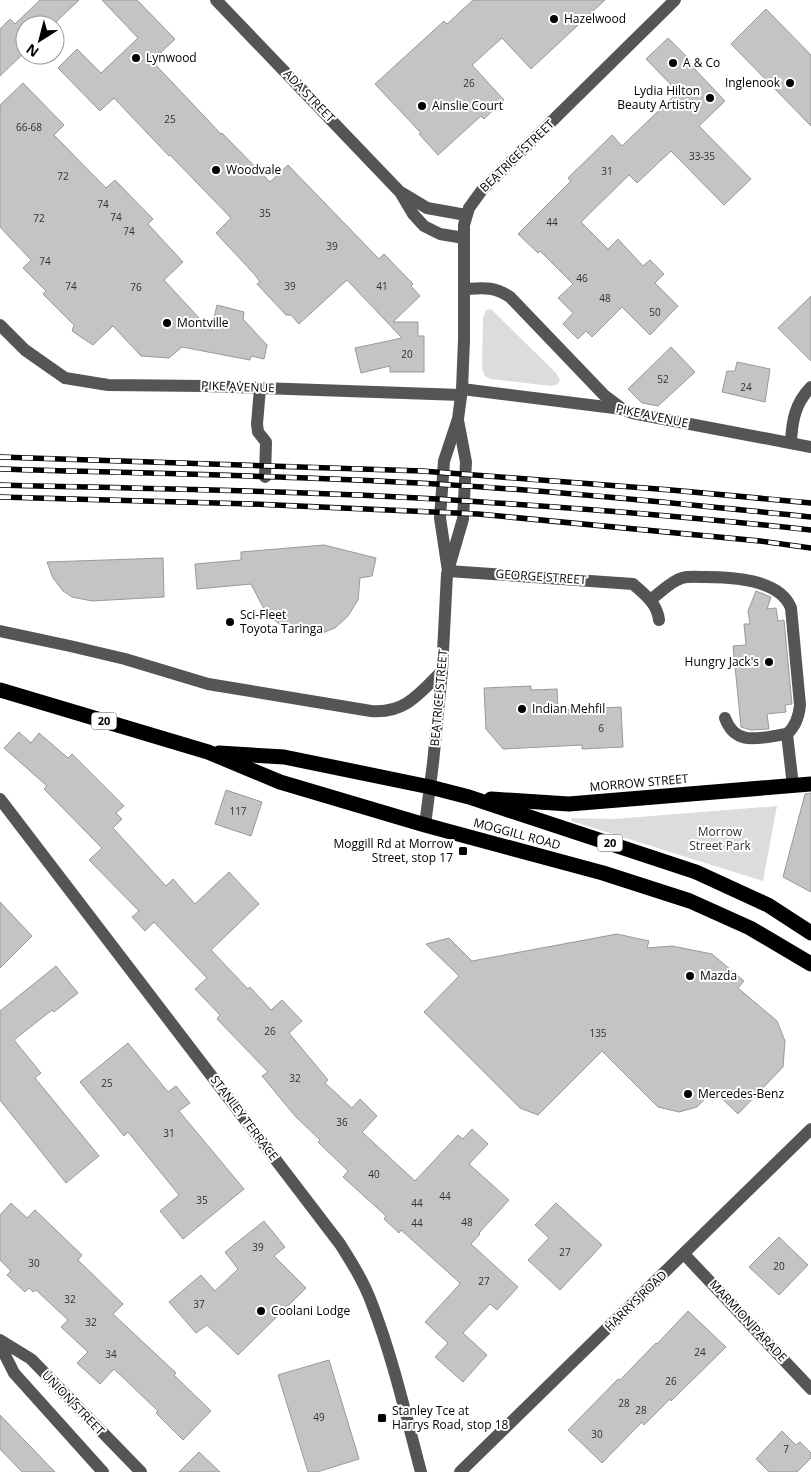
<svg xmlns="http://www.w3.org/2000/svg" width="811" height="1472" viewBox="0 0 811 1472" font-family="'Open Sans',sans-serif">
	<rect width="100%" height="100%" fill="#fff"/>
	<g fill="#dcdcdc">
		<path d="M491 309 556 373 560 380 558 384 551 386 491 379 485 376 482 368 483 317 486 310Z"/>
		<path d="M777 806 763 881 571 821 572 818 614 819Z"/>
	</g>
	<g fill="#c4c4c4" stroke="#999">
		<path d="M40 0H79L53 25H25V52L0 76V29L10 19 15 24Z"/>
		<path d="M102 0H137L175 39 152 61 221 134 222 133 270 182 288 165 379 259 384 254 413 284 411 286 420 296 393 322H418V336H424V372H390V366L361 373 355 348 402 338 347 280 299 324 291 315H286L257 284 260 282 255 275 216 233 231 218 170 155 169 156 114 98 100 111 58 68 77 49 101 73 138 38Z"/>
		<path d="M473 0H605L531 69 502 38 472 65 504 100 484 119 481 116 438 155 419 134 421 133 375 84 444 21 447 24Z"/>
		<path d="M766 9 811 55V126L731 44Z"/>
		<path d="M668 38 691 61 689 63 725 101 699 126 751 179 724 205 671 151 637 183 629 175 581 222 608 249 618 239 643 266 650 260 664 274 655 283 678 306 650 335 622 307 592 337 586 331 578 339 563 324 573 313 558 298 573 284 540 251 538 253 518 234 571 181 568 178 612 135 622 146 678 92 646 59Z"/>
		<path d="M23 83 64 125 54 135 106 188 115 180 153 219 148 224 183 262 164 280 211 331 217 305 244 312 243 319 267 345 264 359 251 356 250 360 182 347 169 358 141 356 113 326 93 345 72 331 74 325 43 294 46 291 23 268 31 260 0 227V105Z"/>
		<path d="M811 296V361L778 328Z"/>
		<path d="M671 347 695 372 658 406 642 403 628 389Z"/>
		<path d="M737 362 770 369 765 402 722 392 727 371H735Z"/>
		<path d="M324 545 376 558 372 576 360 578 358 600 348 616 335 628 317 635 301 634 279 624 265 611 251 584 197 589 195 564 241 560V552Z"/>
		<path d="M163 558 164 597 92 601 72 597 63 591 53 578 47 562Z"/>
		<path d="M756 591 771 597 767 609 776 608 778 621 784 620 792 704 785 705 786 712 767 714 769 729 751 730 741 727 733 646 746 645 744 624H750L748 611Z"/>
		<path d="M531 686V690L557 689 558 710 621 707 623 747 582 749V745L503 749 486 729 484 688Z"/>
		<path d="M19 732 31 743 39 733 68 758 72 754 124 806 116 813 122 819 113 828 166 886 173 879 195 904 229 872 259 904 211 950 248 989 250 987 271 1010 282 1000 302 1021 289 1033 328 1080 325 1083 352 1108 360 1099 377 1116 362 1132 415 1181 458 1135 463 1139 472 1129 488 1144 469 1164 509 1200 479 1233 480 1234 471 1244 518 1287 497 1310 490 1304 463 1333 487 1355 463 1382 435 1357 448 1343 425 1322 459 1285 460 1283 401 1230 399 1233 384 1219 386 1216 343 1177 348 1171 318 1142 320 1140 295 1116 262 1076 268 1072 217 1019 220 1015 195 989 207 978 154 922 145 931 132 917 139 911 89 860 102 848 44 789 47 786 4 748Z"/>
		<path d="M226 790 262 802 251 836 215 824Z"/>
		<path d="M811 793V892L783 877 805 794Z"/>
		<path d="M0 902 32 936 0 968Z"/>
		<path d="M617 934 649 941 647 948 672 946 712 954 744 981 738 988 777 1021 785 1041 783 1067 738 1114 713 1090 697 1107 679 1112 658 1107 602 1051 538 1115 520 1108 424 1012 459 976 426 944 449 938 472 961Z"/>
		<path d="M56 966 78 993 54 1012 52 1010 14 1040 41 1073 35 1078 99 1156 66 1183 0 1100V1011Z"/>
		<path d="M128 1043 168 1092 176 1086 190 1103 179 1111 244 1189 183 1239 160 1211 179 1195 128 1132 124 1136 80 1082Z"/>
		<path d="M11 1203 27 1218 35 1210 82 1255 78 1260 123 1304 113 1314 176 1373 174 1375 211 1411 183 1440 156 1413 158 1411 114 1369 100 1384 77 1363 88 1352 61 1327 68 1320 36 1290 33 1292 29 1288 25 1292 7 1275 11 1271 0 1260V1215Z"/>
		<path d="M556 1203 602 1245 560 1290 528 1260 549 1238 535 1225Z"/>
		<path d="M264 1221 285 1247 274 1256 306 1288 238 1355 207 1325 196 1333 169 1302 201 1275 215 1291 238 1269 225 1252Z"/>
		<path d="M779 1237 808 1265 779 1295 749 1267Z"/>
		<path d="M688 1311 726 1347 671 1401 670 1399 644 1425 642 1422 602 1463 568 1430 618 1379 620 1380 656 1343 657 1344Z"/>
		<path d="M329 1360 359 1459 317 1472H308L278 1375Z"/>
		<path d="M0 1415 55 1472H22L0 1449Z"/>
		<path d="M782 1431 796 1445 800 1442 811 1453V1458L797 1472H769L756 1459Z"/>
		<path d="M199 1452 220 1472H179Z"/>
	</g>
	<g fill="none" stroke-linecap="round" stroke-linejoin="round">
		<g stroke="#555" stroke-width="12">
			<path d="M216 0 400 192 413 214 424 226 440 234 464 238"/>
			<path d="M402 193 427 208 466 215"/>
			<path d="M465 289C483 288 494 286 510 297L604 395 620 407"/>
			<path d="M0 325 25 350 65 378 108 385 205 386 461 395"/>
			<path d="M260 388 257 424 258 432 266 442 265 477"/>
			<path d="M462 389 622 409 632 413 811 447"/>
			<path d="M791 442C792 421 795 403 811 387"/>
			<path d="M448 571 440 518 444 461 458 419 462 389 464 340V225L469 208 482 190 675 0"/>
			<path d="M448 571 633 584C645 595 657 603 659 620"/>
			<path d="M650 600C660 593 671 581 682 578 689 576 698 577 705 577 732 577 780 579 791 608L800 705C799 716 795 727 787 734 761 737 736 748 725 718"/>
			<path d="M0 631 70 646 125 659 208 684 371 711C405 714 420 693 442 671"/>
			<path d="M787 734 793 786"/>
			<path d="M0 799 340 1244C352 1263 364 1282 372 1304 393 1358 406 1416 421 1472"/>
			<path d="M425 825 433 763 442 671 447 574 463 519 466 462 458 420"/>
			<path d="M684 1254 811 1389"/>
			<path d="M0 1340 31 1359 141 1472"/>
			<path d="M0 1345 14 1373 103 1472"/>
			<path d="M460 1472 811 1129"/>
		</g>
		<g stroke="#000" stroke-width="15">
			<path d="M0 690 208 752 280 782 425 825 603 873 690 901 750 928 811 964"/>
			<path d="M219 753 284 757 430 787 469 797 696 872 768 905 811 933"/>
			<path d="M491 799 569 804 811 784"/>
		</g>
		<g stroke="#000" stroke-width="5.5">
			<g id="rail">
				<path d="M0 457 422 471 671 490 811 503"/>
				<path d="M0 469C161 474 321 476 482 487 592 494 701 506 811 517"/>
				<path d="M0 485C160 489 321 491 482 502 591 509 702 518 811 530"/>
				<path d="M0 497 252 504 478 514 760 541 811 548"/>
			</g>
		</g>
		<use href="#rail" stroke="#fff" stroke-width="4" stroke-dasharray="11" stroke-linecap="butt"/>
	</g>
	<g fill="#000" stroke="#fff" stroke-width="2">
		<circle cx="554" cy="19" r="5"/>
		<circle cx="136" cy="58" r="5"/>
		<circle cx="673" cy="63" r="5"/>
		<circle cx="790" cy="83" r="5"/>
		<circle cx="710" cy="98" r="5"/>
		<circle cx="422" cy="106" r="5"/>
		<circle cx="216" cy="170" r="5"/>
		<circle cx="167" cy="323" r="5"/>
		<circle cx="230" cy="622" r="5"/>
		<circle cx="769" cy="662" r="5"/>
		<circle cx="522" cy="709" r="5"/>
		<rect x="458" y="846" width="10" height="10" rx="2.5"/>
		<circle cx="690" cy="976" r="5"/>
		<circle cx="688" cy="1094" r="5"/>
		<circle cx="261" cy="1311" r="5"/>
		<rect x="377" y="1413" width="10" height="10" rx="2.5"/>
	</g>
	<g text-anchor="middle" stroke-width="4" stroke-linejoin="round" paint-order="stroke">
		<g font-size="10" fill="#313131">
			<text x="469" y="87">26</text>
			<text x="170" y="123">25</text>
			<text x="29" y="131">66-68</text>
			<text x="702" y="160">33-35</text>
			<text x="607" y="175">31</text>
			<text x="63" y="180">72</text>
			<text x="103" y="208">74</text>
			<text x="265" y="217">35</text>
			<text x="116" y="221">74</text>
			<text x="39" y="222">72</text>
			<text x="552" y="226">44</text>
			<text x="129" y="235">74</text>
			<text x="332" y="250">39</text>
			<text x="45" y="265">74</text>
			<text x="582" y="282">46</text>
			<text x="71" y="290">74</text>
			<text x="290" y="290">39</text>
			<text x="382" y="290">41</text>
			<text x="136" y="291">76</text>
			<text x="605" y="302">48</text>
			<text x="655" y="316">50</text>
			<text x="407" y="358">20</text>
			<text x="663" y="383">52</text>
			<text x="746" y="391">24</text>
			<text x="601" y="732">6</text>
			<text x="238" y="815">117</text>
			<text x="270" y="1035">26</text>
			<text x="598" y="1037">135</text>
			<text x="295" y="1082">32</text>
			<text x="107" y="1087">25</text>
			<text x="342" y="1126">36</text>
			<text x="169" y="1137">31</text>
			<text x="374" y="1178">40</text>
			<text x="445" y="1200">44</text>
			<text x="202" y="1204">35</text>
			<text x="417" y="1207">44</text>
			<text x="467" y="1226">48</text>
			<text x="417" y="1227">44</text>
			<text x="258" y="1251">39</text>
			<text x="565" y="1256">27</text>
			<text x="34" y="1267">30</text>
			<text x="779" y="1270">20</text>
			<text x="484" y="1285">27</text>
			<text x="70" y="1303">32</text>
			<text x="199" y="1308">37</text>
			<text x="91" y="1326">32</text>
			<text x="700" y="1356">24</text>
			<text x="111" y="1358">34</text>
			<text x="671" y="1385">26</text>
			<text x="624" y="1407">28</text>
			<text x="641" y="1414">28</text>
			<text x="319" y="1421">49</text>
			<text x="597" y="1438">30</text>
			<text x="786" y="1453">7</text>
		</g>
		<g fill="#fff" stroke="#4c4c4c" stroke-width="1">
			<rect x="91.5" y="712.5" width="25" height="17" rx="4"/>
			<rect x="597.5" y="834.5" width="25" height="17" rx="4"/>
		</g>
		<g font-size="11" font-weight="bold" fill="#000">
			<text x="104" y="725">20</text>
			<text x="610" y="847">20</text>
		</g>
		<g font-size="12" fill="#000" stroke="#fff" text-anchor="start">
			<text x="564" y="23">Hazelwood</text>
			<text x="146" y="62">Lynwood</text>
			<text x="683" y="67">A &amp; Co</text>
			<text x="780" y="87" text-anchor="end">Inglenook</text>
			<text x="700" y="95" text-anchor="end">Lydia Hilton<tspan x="700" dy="14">Beauty Artistry</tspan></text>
			<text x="432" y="110">Ainslie Court</text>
			<text x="226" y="174">Woodvale</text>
			<text x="177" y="327">Montville</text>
			<text x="240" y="619">Sci-Fleet<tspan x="240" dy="14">Toyota Taringa</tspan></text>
			<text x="759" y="666" text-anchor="end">Hungry Jack's</text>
			<text x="532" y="713">Indian Mehfil</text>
			<text x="453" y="848" text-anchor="end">Moggill Rd at Morrow<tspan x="453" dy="14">Street, stop 17</tspan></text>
			<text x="700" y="980">Mazda</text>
			<text x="698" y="1098">Mercedes-Benz</text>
			<text x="271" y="1315">Coolani Lodge</text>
			<text x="392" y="1415">Stanley Tce at<tspan x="392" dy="14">Harrys Road, stop 18</tspan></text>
		</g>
		<g font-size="12" fill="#000" stroke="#fff">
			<text transform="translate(309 96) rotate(46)" y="4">ADA STREET</text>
			<text transform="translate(517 156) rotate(-44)" y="4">BEATRICE STREET</text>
			<text transform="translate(238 387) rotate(2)" y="4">PIKE AVENUE</text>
			<text transform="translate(652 416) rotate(12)" y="4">PIKE AVENUE</text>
			<text transform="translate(541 577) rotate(4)" y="4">GEORGE STREET</text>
			<text transform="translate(439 698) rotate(-85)" y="4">BEATRICE STREET</text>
			<text transform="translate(639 783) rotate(-5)" y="4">MORROW STREET</text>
			<text transform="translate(517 834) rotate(15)" y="4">MOGGILL ROAD</text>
			<text transform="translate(244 1118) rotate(53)" y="4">STANLEY TERRACE</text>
			<text transform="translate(636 1301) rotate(-44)" y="4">HARRYS ROAD</text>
			<text transform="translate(748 1321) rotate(47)" y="4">MARMION PARADE</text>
			<text transform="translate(73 1403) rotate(46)" y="4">UNION STREET</text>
		</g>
		<g font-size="12" fill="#333" stroke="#fff">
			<text x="720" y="836">Morrow<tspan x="720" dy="14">Street Park</tspan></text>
		</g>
	</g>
	<g transform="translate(40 40) rotate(216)"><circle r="24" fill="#ffffff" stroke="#999999"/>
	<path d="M0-4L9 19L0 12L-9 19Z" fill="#000000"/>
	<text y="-8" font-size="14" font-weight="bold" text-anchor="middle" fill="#000000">N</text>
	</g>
</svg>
